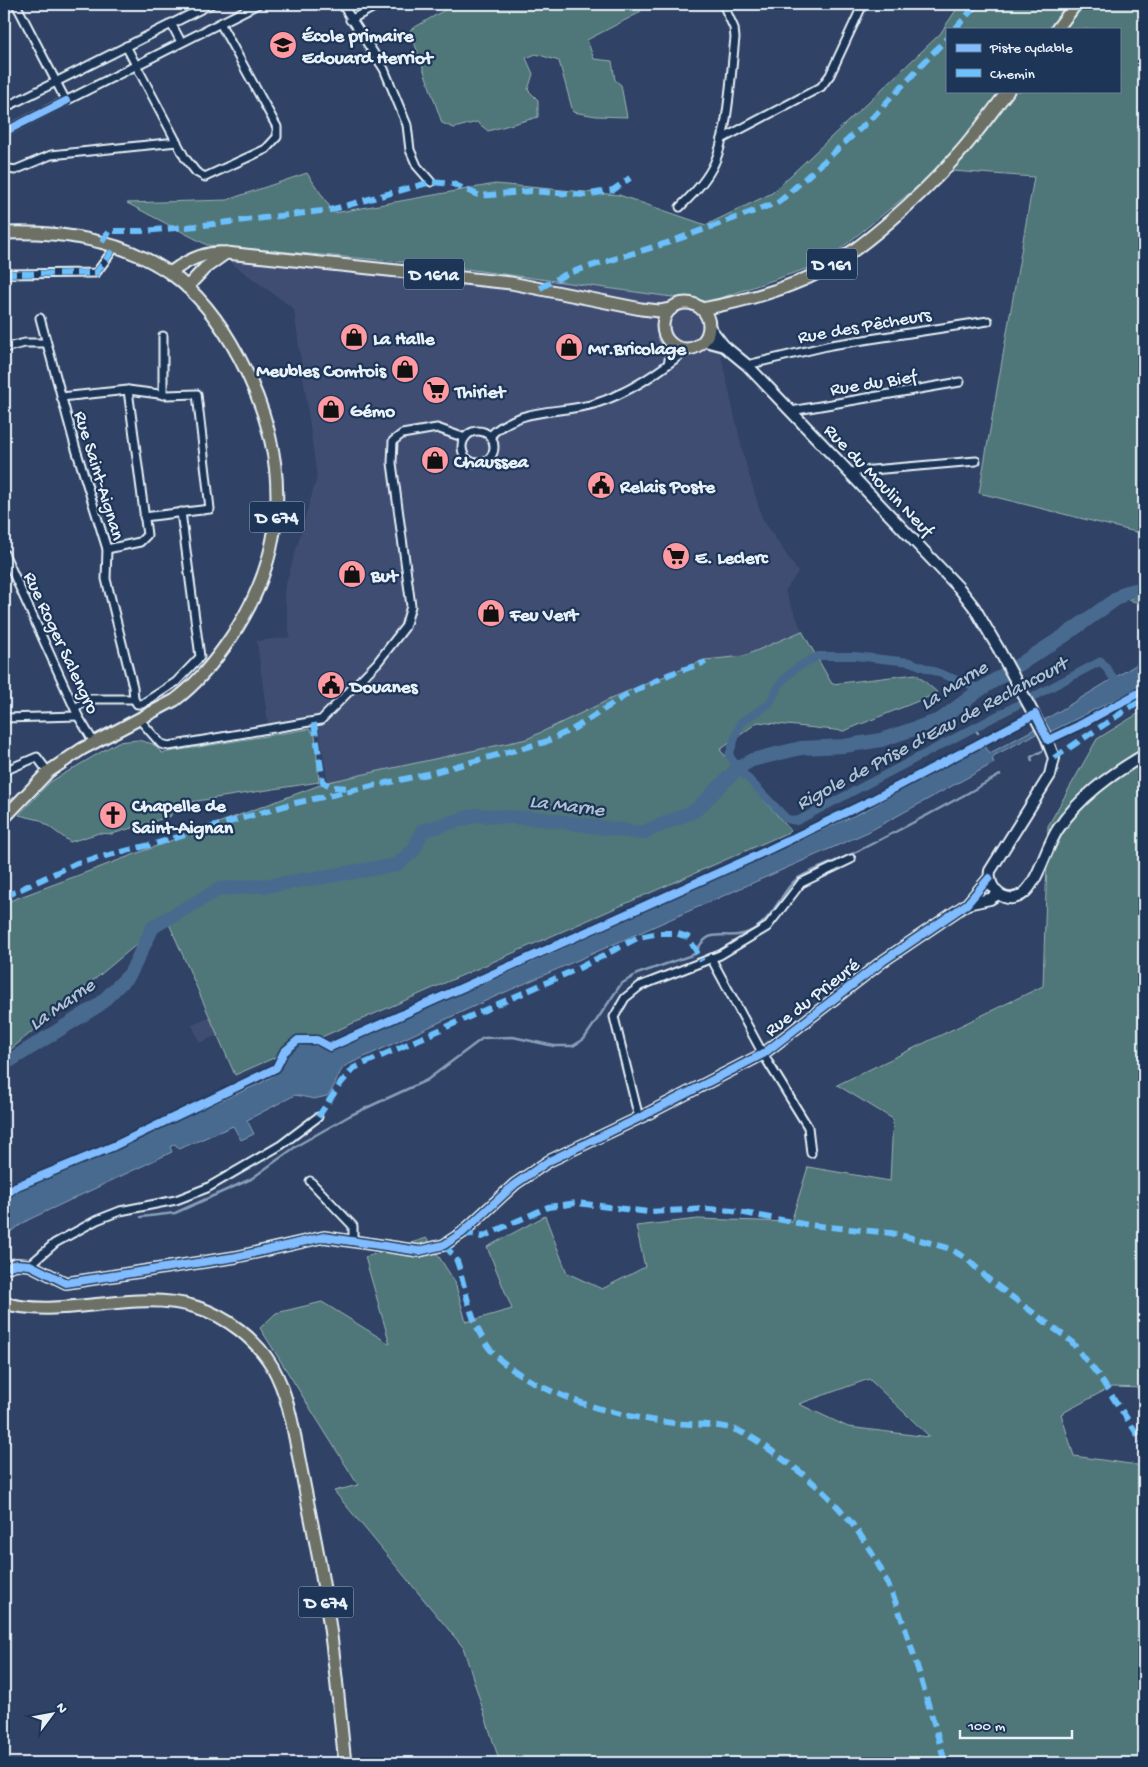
<svg xmlns="http://www.w3.org/2000/svg" width="1148" height="1767" viewBox="0 0 1148 1767" font-family="'Gochi Hand',sans-serif">
	<rect width="100%" height="100%" fill="#304265"/>
	<filter id="ink" filterUnits="userSpaceOnUse"><feTurbulence type="fractalNoise" baseFrequency=".02" numOctaves="2"/><feDisplacementMap in="SourceGraphic" scale="10" xChannelSelector="R" yChannelSelector="G"/><feConvolveMatrix kernelMatrix="1 2 1 2 8 2 1 2 1" color-interpolation-filters="sRGB"/></filter>
	<g filter="url(#ink)">
		<g fill="#404e72">
			<path d="M207 245 437 265 709 302 744 458 762 518 798 572 785 591 802 631 744 656 705 660 621 694 527 739 328 782 317 717 268 724 257 641 290 637 284 591 317 477 294 309Z"/>
			<path d="M212 1016 220 1034 200 1043 192 1025Z"/>
		</g>
		<g fill="#507678" stroke="#9cb4b8" fill-rule="evenodd">
			<path d="M455 4H645L639 13 587 40 594 59 612 61 615 80 621 85 627 117 596 116 573 112 559 61 536 54 526 58 533 74 528 90 538 100V117L488 131 477 122 454 128 442 123 410 30Z"/>
			<path d="M960 4H1144V534L979 493 1034 177 938 170 823 263 709 302 437 265 207 245 127 203 227 200 307 173 334 213 495 184 619 195 706 225 772 193 940 34ZM947 29H1119V91H947Z"/>
			<path d="M1144 592V604L1128 600Z"/>
			<path d="M802 631 832 684 916 674 938 693 844 731 758 722 720 750 791 831 235 1075 167 919 4 1055V903L328 782 527 739 621 694 705 660 744 656Z"/>
			<path d="M1144 710V1388L1111 1387 1061 1414 1074 1456 1144 1466V1763H500L463 1647 334 1491 358 1485 260 1328 276 1313 322 1302 390 1344 365 1257 427 1238 455 1282 466 1322 512 1309 487 1247 545 1216 567 1273 602 1289 645 1267 636 1226 698 1219 791 1222 808 1167 890 1181 893 1119 837 1085 1043 986 1048 826 1097 739ZM869 1379 929 1436V1437L848 1427 799 1404Z"/>
			<path d="M309 729 315 734 319 782 171 805V816L112 834 99 833 70 842 40 820 19 815 50 782 118 742 138 740 153 744 162 753Z"/>
		</g>
		<path fill="#486a8f" stroke="#88a0b9" d="M1144 660V685L1048 733 1044 730 995 755 992 758 994 763 868 832 492 998 345 1066C337 1073 336 1088 327 1096L314 1099 295 1095 247 1120 254 1134 241 1140 233 1126 179 1149 175 1144 170 1147 172 1152 28 1220 4 1236V1202L26 1186 261 1083C267 1079 273 1076 278 1072 287 1062 288 1047 304 1044 315 1043 325 1051 335 1048L517 969 864 811 983 744 990 753 1042 725 1041 722Z"/>
		<g fill="none" stroke-linecap="round" stroke-linejoin="round">
			<g stroke="#88a0b9" stroke-width="2.5">
				<path d="M973 727 978 733"/>
				<path d="M1032 761 1031 757 1042 751"/>
				<path d="M141 1217 175 1213 251 1179 298 1145 351 1115 427 1080 483 1038 513 1037 554 1046H573L584 1039 621 984 637 974 695 954C710 922 725 943 749 932 775 920 783 886 800 877 817 868 835 862 852 854 902 829 951 803 1000 775"/>
			</g>
			<path stroke="#486a8f" stroke-width="8" d="M981 689 910 662 854 656H818L796 668 782 681 768 705 741 722 729 755 738 768 787 819 797 821 1101 661 1118 684"/>
			<path stroke="#486a8f" stroke-width="14" d="M4 1068 6 1063 99 1005 130 974 153 927 219 889 273 885 396 865 414 850 422 831 476 815 542 819 642 833 696 810 738 768 752 760 801 748 844 746 881 740 940 720 981 689 1064 636 1126 592 1144 588"/>
			<g stroke="#e8f1f8" stroke-width="11">
				<g id="street">
					<path d="M16 4 66 101"/>
					<path d="M342 4 384 69 407 125 410 150 417 166 431 182"/>
					<path d="M725 8 732 4"/>
					<path d="M350 20 380 4"/>
					<path d="M171 23 181 42"/>
					<path d="M126 46 185 158 196 172 205 177 266 149 277 137V127L220 23"/>
					<path d="M4 108 211 4"/>
					<path d="M4 132 258 4"/>
					<path d="M722 139 821 87 830 75 863 4"/>
					<path d="M4 168 15 170 51 155 177 142"/>
					<path d="M680 207C692 195 704 183 712 168 728 139 731 73 735 38L734 28 723 4"/>
					<path d="M4 274 96 273 116 246"/>
					<path d="M40 318 75 446 107 549 106 579 133 687 134 699H90L75 708"/>
					<path d="M4 348 25 343H46"/>
					<path d="M668 364 671 351 670 343"/>
					<path d="M747 365 831 345 988 321"/>
					<path d="M163 395V336"/>
					<path d="M61 397 128 390 167 395 197 394 210 509 144 517"/>
					<path d="M791 411 960 382"/>
					<circle cx="478" cy="447" r="16"/>
					<path d="M490 436C518 407 558 414 594 404 629 393 658 373 686 350"/>
					<path d="M849 472 976 461"/>
					<path d="M107 549 140 542 147 535 128 390"/>
					<path d="M4 553 78 716 95 744"/>
					<path d="M134 699 137 704H142L176 682 200 657 181 512"/>
					<path d="M4 718 78 716"/>
					<path d="M140 720 161 744 169 746 321 720 377 663 405 627 411 606 392 463 393 441 402 434 437 428 465 438"/>
					<path d="M4 771 37 757 48 772"/>
					<path d="M711 958 763 1054 808 1127 811 1153"/>
					<path d="M639 1118 614 1017 625 998 640 986 720 955 767 927 801 883 851 859"/>
					<path d="M310 1181 353 1226V1240"/>
					<path d="M30 1265 55 1243 97 1220 120 1211 176 1200 207 1188 281 1145 318 1117"/>
				</g>
			</g>
			<g stroke="#e8f1f8" stroke-width="14">
				<g id="secondary">
					<path d="M710 328 724 346 747 365 959 588 974 607 998 648 1046 737 1054 758 1050 775 990 871C987 890 1007 907 1024 893 1039 880 1046 847 1058 829 1079 797 1112 774 1144 755"/>
					<path d="M705 341 724 346"/>
					<path d="M967 904 990 899 998 894"/>
					<path d="M4 1268 16 1264 30 1265 66 1283 236 1257 324 1237 419 1251 444 1245 462 1233 515 1184 549 1161 639 1118 763 1054 883 961 967 904 989 878"/>
				</g>
			</g>
			<g stroke="#e8f1f8" stroke-width="15">
				<g id="primary">
					<path d="M1057 29 1076 4"/>
					<path d="M4 233C61 231 122 240 170 273 200 294 222 325 239 357 289 451 292 546 232 636 216 660 198 683 175 700L82 749 48 772 4 818"/>
					<path d="M170 273C187 260 205 251 226 253L511 283 641 309 660 311 671 309"/>
					<path d="M187 287 205 268 226 253"/>
					<circle cx="686" cy="326" r="23"/>
					<path d="M702 309C744 301 788 290 825 269 866 246 921 195 953 160 973 139 990 114 1008 91"/>
					<path d="M4 1303C63 1320 134 1288 196 1307 226 1316 256 1339 272 1366 291 1399 295 1442 303 1479 311 1520 320 1560 326 1602 335 1655 339 1709 345 1763"/>
				</g>
			</g>
			<use href="#street" stroke="#1d3557" stroke-width="7"/>
			<use href="#secondary" stroke="#1d3557" stroke-width="10"/>
			<use href="#primary" stroke="#6c7065" stroke-width="11"/>
			<g stroke="#6cc0fc" stroke-width="6" stroke-dasharray="12 6" stroke-linecap="butt">
				<path d="M955 29 977 4"/>
				<path d="M102 242 109 231H144L196 226 330 210 431 182 453 184 480 196 531 191 585 195 613 190 630 178"/>
				<path d="M4 274 96 273 116 246"/>
				<path d="M540 288 568 273 667 243 779 202 872 118 947 38"/>
				<path d="M314 723 323 782 332 787 349 788"/>
				<path d="M1054 758 1144 698"/>
				<path d="M4 897 77 863 158 843 291 804 427 774 545 742 575 728 626 695 670 674 706 662"/>
				<path d="M318 1117 341 1083 354 1068 577 969 639 937 659 933H675L688 937 702 961"/>
				<path d="M462 1233 482 1237 548 1207 577 1203 648 1212 707 1209 733 1211 809 1225 891 1233 924 1241 948 1248 966 1258 988 1279 1071 1341 1098 1375 1144 1444"/>
				<path d="M444 1245C447 1249 452 1253 455 1257 459 1264 461 1275 463 1283 471 1313 478 1343 504 1363 548 1398 618 1417 674 1423 691 1425 708 1424 725 1427 747 1431 766 1447 784 1460 867 1519 892 1581 920 1676 928 1705 938 1734 945 1763"/>
			</g>
			<g stroke="#1d3557" stroke-width="11">
				<g id="cycleway">
					<path d="M4 132 66 101"/>
					<path d="M4 1196 17 1186 114 1146 276 1068 284 1052 298 1040H317L330 1047 751 858 872 800 1035 714 1048 740 1078 726 1144 690"/>
					<path d="M4 1268 16 1264 30 1265 66 1283 236 1257 324 1237 419 1251 444 1245 462 1233 515 1184 549 1161 639 1118 763 1054 883 961 967 904 989 878"/>
				</g>
			</g>
			<use href="#cycleway" stroke="#80bcff" stroke-width="8"/>
		</g>
	</g>
	<defs>
		<g id="school-disc" transform="scale(1.4375)"><circle r="9.5" fill="#ff9aa2" stroke="#1d3557"/><path d="M0-5L7-2L0 1L-7-2ZM-4 1L0 2.5L4 1V4Q0 6-4 4Z" fill="#111"/></g>
		<g id="shop-disc" transform="scale(1.4375)"><circle r="9.5" fill="#ff9aa2" stroke="#1d3557"/><path d="M-5-2.5h2.3a2.7 3.5 0 0 1 5.4 0H5L5.5 6h-11ZM-1.5-2.5h3a1.5 2.3 0 0 0-3 0Z" fill="#111"/></g>
		<g id="supermarket-disc" transform="scale(1.4375)"><circle r="9.5" fill="#ff9aa2" stroke="#1d3557"/><path d="M-6-5.5h2.5l.6 2H6L4.5 2H-2.5L-4.4-4H-6ZM-1.5 3.2a1.3 1.3 0 1 0 .1 0ZM3 3.2a1.3 1.3 0 1 0 .1 0Z" fill="#111"/></g>
		<g id="civic-disc" transform="scale(1.4375)"><circle r="9.5" fill="#ff9aa2" stroke="#1d3557"/><path d="M-.6-6.5H3V-4.5H.6V-3L4-1V1h2V6H-6V1h2V-1L-.6-3ZM-1.2 2.5V6h2.4V2.5Z" fill="#111"/></g>
		<g id="church-disc" transform="scale(1.4375)"><circle r="9.5" fill="#ff9aa2" stroke="#1d3557"/><path d="M-1.2-6h2.4v3.5h3.3v2.4h-3.3V6h-2.4V-.1h-3.3v-2.4h3.3Z" fill="#111"/></g>
	</defs>
	<g fill-rule="evenodd">
		<use href="#school-disc" x="283" y="45"/>
		<use href="#shop-disc" x="354" y="337"/>
		<use href="#shop-disc" x="569" y="347"/>
		<use href="#shop-disc" x="405" y="369"/>
		<use href="#supermarket-disc" x="436" y="390"/>
		<use href="#shop-disc" x="331" y="409"/>
		<use href="#shop-disc" x="435" y="460"/>
		<use href="#civic-disc" x="601" y="485"/>
		<use href="#supermarket-disc" x="676" y="556"/>
		<use href="#shop-disc" x="352" y="574"/>
		<use href="#shop-disc" x="491" y="613"/>
		<use href="#civic-disc" x="331" y="685"/>
		<use href="#church-disc" x="113" y="815"/>
	</g>
	<g text-anchor="middle" stroke-width="4.5" stroke-linejoin="round" paint-order="stroke">
		<g fill="#1d3557" stroke="#abb9c8" stroke-width="1">
			<rect x="807" y="248.5" width="50" height="31" rx="4"/>
			<rect x="404" y="258.5" width="60" height="31" rx="4"/>
			<rect x="249.5" y="501.5" width="55" height="31" rx="4"/>
			<rect x="298.5" y="1586.5" width="55" height="31" rx="4"/>
		</g>
		<g font-size="18" font-weight="bold" fill="#e8f1f8">
			<text x="832" y="270">D 161</text>
			<text x="434" y="280">D 161a</text>
			<text x="277" y="523">D 674</text>
			<text x="326" y="1608">D 674</text>
		</g>
		<g font-size="19" font-weight="bold" fill="#e8f1f8" stroke="#1d3557" text-anchor="start">
			<text x="302" y="41">École primaire<tspan x="302" dy="22">Edouard Herriot</tspan></text>
			<text x="373" y="344">La Halle</text>
			<text x="588" y="354">Mr.Bricolage</text>
			<text x="386" y="376" text-anchor="end">Meubles Comtois</text>
			<text x="455" y="397">Thiriet</text>
			<text x="350" y="416">Gémo</text>
			<text x="454" y="467">Chaussea</text>
			<text x="620" y="492">Relais Poste</text>
			<text x="695" y="563">E. Leclerc</text>
			<text x="371" y="581">But</text>
			<text x="510" y="620">Feu Vert</text>
			<text x="350" y="692">Douanes</text>
			<text x="132" y="811">Chapelle de<tspan x="132" dy="22">Saint-Aignan</tspan></text>
		</g>
		<g font-size="19" fill="#e8f1f8" stroke="#1d3557">
			<text transform="translate(864 324) rotate(-10)" y="7">Rue des Pêcheurs</text>
			<text transform="translate(873 381) rotate(-9)" y="7">Rue du Bief</text>
			<text transform="translate(101 475) rotate(73)" y="7">Rue Saint-Aignan</text>
			<text transform="translate(880 479) rotate(46)" y="7">Rue du Moulin Neuf</text>
			<text transform="translate(63 642) rotate(65)" y="7">Rue Roger Salengro</text>
			<text transform="translate(811 996) rotate(-38)" y="7">Rue du Prieuré</text>
		</g>
		<g font-size="20" font-style="italic" fill="#b0c2d3" stroke="#1d3557">
			<text transform="translate(953 684) rotate(-32)" y="7">La Marne</text>
			<text transform="translate(931 732) rotate(-28)" y="7">Rigole de Prise d'Eau de Reclancourt</text>
			<text transform="translate(567 804) rotate(7)" y="7">La Marne</text>
			<text transform="translate(61 1003) rotate(-35)" y="7">La Marne</text>
		</g>
	</g>
	<rect width="1148" height="1767" fill="none" stroke="#1d3557" stroke-width="20"/>
	<rect x="10" y="10" width="1128" height="1747" fill="none" stroke="#e8f1f8" stroke-width="2" filter="url(#ink)"/>
	<rect x="946" y="28" width="175" height="65" fill="#1d3557" stroke="#6e8097"/>
	<rect x="956" y="44" width="25" height="8" fill="#80bcff" stroke="#6e8097"/>
	<text x="990" y="52" font-size="15" fill="#e8f1f8">Piste cyclable</text>
	<rect x="956" y="69" width="25" height="8" fill="#6cc0fc" stroke="#6e8097"/>
	<text x="990" y="78" font-size="15" fill="#e8f1f8">Chemin</text>
	<g transform="translate(52 1714) rotate(58)" stroke="#1d3557" stroke-width="4" paint-order="stroke">
	<path d="M0-4L9 19L0 12L-9 19Z" fill="#e8f1f8"/>
	<text y="-8" font-size="14" font-weight="bold" text-anchor="middle" fill="#e8f1f8">N</text>
	</g>
	<path d="M960 1730v8h112v-8" fill="none" stroke="#e8f1f8" stroke-width="2.5"/>
	<text x="968" y="1730" font-size="15" fill="#e8f1f8" stroke="#1d3557" stroke-width="4" paint-order="stroke">100 m</text>
</svg>
